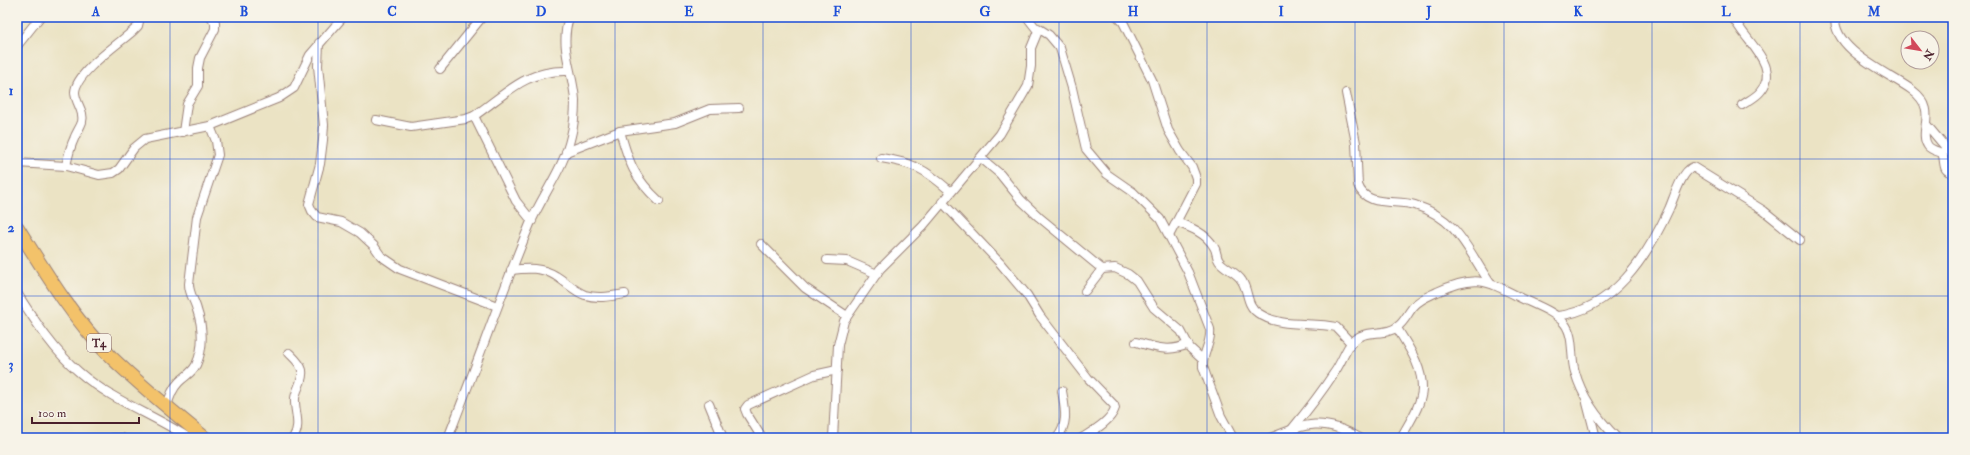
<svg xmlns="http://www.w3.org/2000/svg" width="1970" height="455" viewBox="0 0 1970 455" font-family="'IM FELL Double Pica',serif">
	<rect width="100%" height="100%" fill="#f7f3e8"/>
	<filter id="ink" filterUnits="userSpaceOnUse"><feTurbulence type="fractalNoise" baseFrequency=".025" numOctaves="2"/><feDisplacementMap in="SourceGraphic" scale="8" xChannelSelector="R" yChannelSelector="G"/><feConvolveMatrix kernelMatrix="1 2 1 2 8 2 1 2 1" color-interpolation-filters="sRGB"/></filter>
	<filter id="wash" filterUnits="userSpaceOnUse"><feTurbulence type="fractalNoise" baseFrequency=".012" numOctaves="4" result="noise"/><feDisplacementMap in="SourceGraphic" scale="16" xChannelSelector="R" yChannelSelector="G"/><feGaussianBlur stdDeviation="0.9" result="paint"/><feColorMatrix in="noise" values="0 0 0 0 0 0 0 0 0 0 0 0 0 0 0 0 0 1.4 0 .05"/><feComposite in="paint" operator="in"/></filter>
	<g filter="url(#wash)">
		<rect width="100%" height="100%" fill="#ebe3c4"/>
	</g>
	<g filter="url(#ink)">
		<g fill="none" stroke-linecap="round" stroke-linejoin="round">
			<g stroke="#9a8178" stroke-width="10">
				<g id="minor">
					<path d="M1118 17 1123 22 1152 80 1168 130 1180 151 1192 167 1196 178V184L1170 234"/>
					<path d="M1732 17C1737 23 1740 29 1745 35 1757 51 1778 72 1760 92 1756 97 1748 101 1742 105"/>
					<path d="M1835 17C1833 51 1889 73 1912 90 1940 111 1917 130 1928 146 1931 150 1937 151 1942 153 1946 162 1941 171 1953 173"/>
					<path d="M1038 28 1049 35 1060 48 1072 88 1086 149 1107 174 1133 192 1160 219 1188 272 1210 329C1212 343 1202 353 1203 367L1221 416 1233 438"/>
					<path d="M319 43 318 66 324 125 323 140 320 164 309 204 312 211 317 217 341 222 360 233 374 246 381 256 400 269 497 306"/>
					<path d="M17 46 40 17"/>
					<path d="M440 69 482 17"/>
					<path d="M1346 93 1356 143 1358 185C1366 208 1396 199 1415 205 1458 219 1467 249 1490 283"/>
					<path d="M474 116 516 201 532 221"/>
					<path d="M376 120 411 127 466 119 474 116C506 94 526 69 569 71"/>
					<path d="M1926 124 1953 156"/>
					<path d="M620 131C629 163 634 178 659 201"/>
					<path d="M183 132 187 104 198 86V68L200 58 215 29V22L211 17"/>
					<path d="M566 152 620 131 675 123 710 109 739 108"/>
					<path d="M881 158C914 163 925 169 950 191"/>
					<path d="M981 158 1000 174 1021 200 1039 217 1102 269"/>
					<path d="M17 163 66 166 99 175 113 173 119 169 134 148 145 139 210 126 279 98 294 88 310 55 343 17"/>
					<path d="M66 166C68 157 70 147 74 139 76 133 80 128 82 122 85 111 75 103 75 92 76 72 120 43 134 30L138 26 140 17"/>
					<path d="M942 202 1000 263 1027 295 1040 316 1088 378 1114 405 1115 408C1111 421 1093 431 1082 438"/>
					<path d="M1176 222C1190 227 1206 233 1214 247 1217 251 1216 257 1219 261 1225 269 1237 272 1242 281 1249 292 1246 305 1258 313 1281 329 1311 321 1336 327L1351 343"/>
					<path d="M761 244 805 288 847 316"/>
					<path d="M827 260 847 261 877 274"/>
					<path d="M511 270C527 268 542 267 556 276 566 282 574 291 585 295 598 299 612 296 625 294"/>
					<path d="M1085 291 1102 269 1115 268 1128 274 1137 281 1154 308 1181 331 1190 348 1202 359"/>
					<path d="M17 293C35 321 53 350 79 372 111 400 154 415 189 438"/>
					<path d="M1557 316C1613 310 1647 257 1669 209 1674 198 1681 172 1693 167L1764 211 1800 240"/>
					<path d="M1397 328C1408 346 1423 367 1422 390 1421 406 1408 424 1401 438"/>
					<path d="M1136 342C1154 347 1170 353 1188 344"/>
					<path d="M289 353C294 358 300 363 302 370 304 380 296 389 295 398 294 412 302 425 293 438"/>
					<path d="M1587 403 1596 438"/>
					<path d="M709 404 723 438"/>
					<path d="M167 407C169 398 172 389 179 382 185 376 192 373 196 365 204 348 203 327 197 310 195 301 189 294 189 284L197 217 218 155 216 141 210 126"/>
					<path d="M1292 429C1307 411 1321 393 1334 373 1341 364 1345 350 1352 342 1365 328 1384 337 1397 327 1405 322 1408 312 1414 306 1420 299 1429 296 1437 292 1474 275 1484 279 1519 297 1533 304 1554 311 1564 323 1575 336 1570 357 1575 372 1582 397 1599 420 1617 438"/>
					<path d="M113 438H122"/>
					<path d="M448 438C476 367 501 294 530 224 543 194 564 168 571 136 574 125 575 112 575 100 573 71 559 48 569 17"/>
					<path d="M762 438 747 414 745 409 748 405 814 375 837 370"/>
					<path d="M833 438 838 345 844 321 880 269 923 226 1000 134 1028 86 1031 66V48L1038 31 1027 17"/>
					<path d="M1057 438C1069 423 1065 409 1062 391"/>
					<path d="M1270 438C1307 423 1323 417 1360 438"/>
				</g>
			</g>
			<g stroke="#9a8178" stroke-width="15">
				<path id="trunk" d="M17 227C45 272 74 320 111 357 141 386 173 412 205 438"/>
			</g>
			<use href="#minor" stroke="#fff" stroke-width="8"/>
			<use href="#trunk" stroke="#f3c26a" stroke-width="13"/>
		</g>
	</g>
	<path fill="none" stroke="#1d4ed8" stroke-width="1" stroke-opacity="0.55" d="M170 17V438M318 17V438M466 17V438M615 17V438M763 17V438M911 17V438M1059 17V438M1207 17V438M1355 17V438M1504 17V438M1652 17V438M1800 17V438M17 159H1953M17 296H1953"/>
	<g text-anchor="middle" stroke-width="3" stroke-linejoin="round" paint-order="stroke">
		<rect fill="#f7f3e8" stroke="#7e5f64" stroke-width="1" x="87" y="334" width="24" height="18" rx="3"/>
		<g font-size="11" font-weight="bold" fill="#4a1f2b">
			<text x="99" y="347">T4</text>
		</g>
	</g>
	<rect width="1970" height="455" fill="none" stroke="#f7f3e8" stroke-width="44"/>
	<g transform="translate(1920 50) rotate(121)"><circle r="19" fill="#f7f3e8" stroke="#b29e9c"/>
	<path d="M0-3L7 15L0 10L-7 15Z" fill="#d1495b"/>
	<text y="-6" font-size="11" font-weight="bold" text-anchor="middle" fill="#4a1f2b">N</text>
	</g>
	<path d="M32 417v6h107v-6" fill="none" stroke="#4a1f2b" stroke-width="2"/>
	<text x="38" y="417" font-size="12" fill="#4a1f2b" stroke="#f7f3e8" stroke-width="3" paint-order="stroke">100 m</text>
	<rect x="22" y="22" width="1926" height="411" fill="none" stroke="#1d4ed8" stroke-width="1.5"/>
	<g font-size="13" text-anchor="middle" font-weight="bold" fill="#1d4ed8">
		<text x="96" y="16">A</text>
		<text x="244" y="16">B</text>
		<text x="392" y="16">C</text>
		<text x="541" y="16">D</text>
		<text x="689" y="16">E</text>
		<text x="837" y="16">F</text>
		<text x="985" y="16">G</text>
		<text x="1133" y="16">H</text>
		<text x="1281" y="16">I</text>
		<text x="1429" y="16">J</text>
		<text x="1578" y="16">K</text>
		<text x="1726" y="16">L</text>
		<text x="1874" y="16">M</text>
		<text x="11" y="95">1</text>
		<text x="11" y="232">2</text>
		<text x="11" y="369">3</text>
	</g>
</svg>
